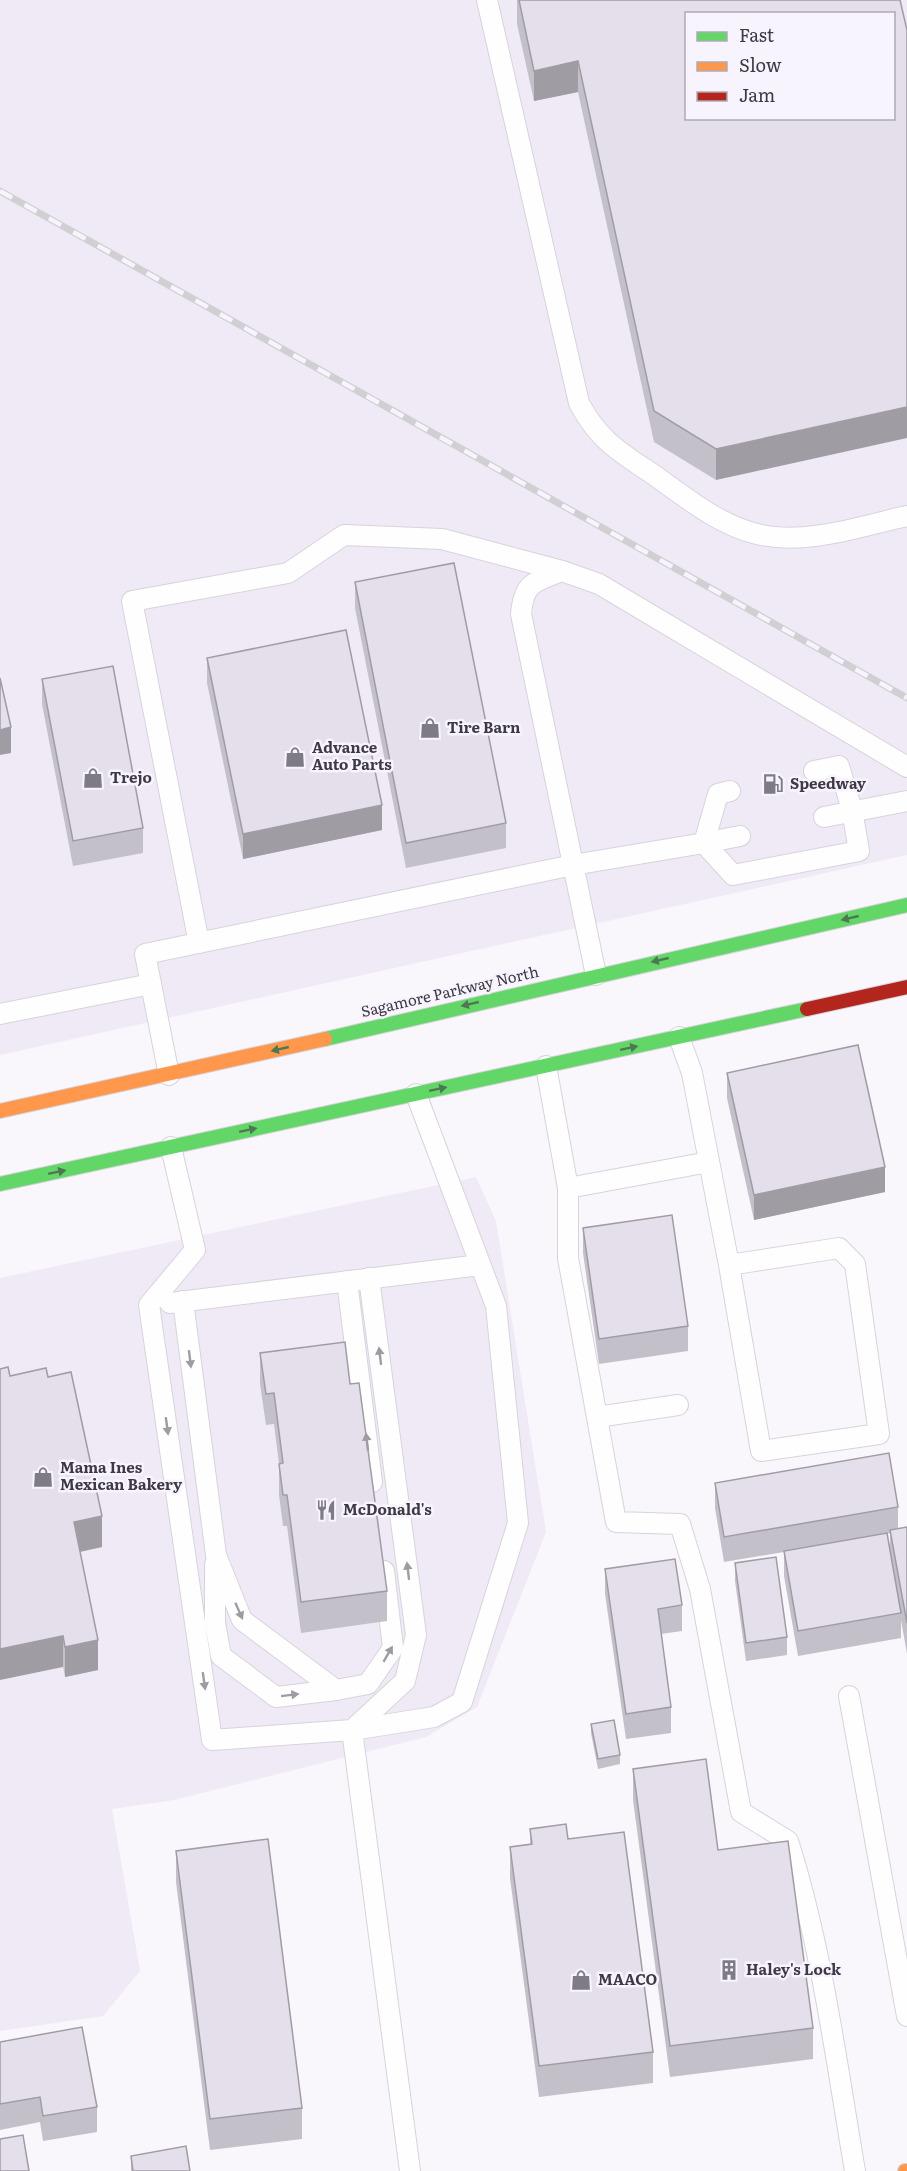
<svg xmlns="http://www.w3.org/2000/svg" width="907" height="2171" viewBox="0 0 907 2171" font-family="Literata,serif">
	<rect width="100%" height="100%" fill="#f9f6fc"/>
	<g fill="#f0eaf7" fill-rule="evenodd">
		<path d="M0 0H907V855L0 1055ZM686 14H894V118H686Z"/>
		<path d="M476 1177 496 1221 546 1532 477 1707 426 1737 174 1800 112 1809 140 1971 103 2016 0 2031V1278Z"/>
	</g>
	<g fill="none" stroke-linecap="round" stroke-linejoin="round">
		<g stroke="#d7d3db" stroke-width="22">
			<g id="lane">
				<path d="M487 0 579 403C599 441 620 452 654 475 685 497 719 525 757 534 805 546 861 526 907 516"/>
				<path d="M824 817 907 801"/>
				<path d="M740 836 704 843 733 875 859 851 852 810 839 766 814 771"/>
				<path d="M199 943 132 601 288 573 344 535 442 539 562 571"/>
				<path d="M596 975 521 614C524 582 534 582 562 571L599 584 907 767"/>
				<path d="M0 1014 151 984"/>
				<path d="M679 1037 692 1073 729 1265 761 1451 879 1434 855 1264 839 1248 729 1265"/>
				<path d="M546 1066 568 1188 709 1162"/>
				<path d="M169 1075 145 954 573 865 704 843 718 794 730 791"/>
				<path d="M171 1147 195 1250 149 1305 212 1740 352 1730 405 1681 416 1635 369 1278"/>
				<path d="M568 1188V1258L616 1522 680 1524 700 1589 741 1812 788 1841C822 1948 836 2060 855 2171"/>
				<path d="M347 1281 372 1482"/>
				<path d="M183 1301 216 1555 242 1620 336 1690 368 1684 393 1648 384 1571"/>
				<path d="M170 1303 480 1265"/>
				<path d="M597 1417 678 1405"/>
				<path d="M215 1564V1623L221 1656 276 1697 336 1690"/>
				<path d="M849 1696 907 2016"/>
				<path d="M410 2171 352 1730 434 1717 462 1702 518 1523 496 1306 416 1094"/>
			</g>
		</g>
		<g stroke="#d7d3db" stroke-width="16">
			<g id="fast">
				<path d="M325 1039 907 905"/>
				<path d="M0 1184 807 1009"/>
			</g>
		</g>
		<g stroke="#d7d3db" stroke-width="16">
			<g id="slow">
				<path d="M0 1111 325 1039"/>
				<path d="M905 2171H907"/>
			</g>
		</g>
		<g stroke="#d7d3db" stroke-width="16">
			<path id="jam" d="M807 1009 907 987"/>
		</g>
		<use href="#lane" stroke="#fefeff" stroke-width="20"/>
		<use href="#fast" stroke="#63d668" stroke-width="14"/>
		<use href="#slow" stroke="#ff974d" stroke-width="14"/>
		<use href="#jam" stroke="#b3261e" stroke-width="14"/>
		<g stroke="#d0cfd2" stroke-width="7">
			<path id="rail" d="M0 191 907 698"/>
		</g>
		<use href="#rail" stroke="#f8f4fe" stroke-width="4.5" stroke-dasharray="14" stroke-linecap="butt"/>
	</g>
	<g fill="#c4c0ca" fill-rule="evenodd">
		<path d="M517 0H900L716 480 654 442 578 92 534 101 517 24Z"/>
		<path d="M355 582 506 823V848L406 868 355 608Z"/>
		<path d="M207 658 382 830 243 859 207 683Z"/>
		<path d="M42 679 143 828V853L73 866 42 704Z"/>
		<path d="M727 1073 885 1192 754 1220 727 1098Z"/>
		<path d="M583 1228 688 1326V1351L599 1364 583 1253Z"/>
		<path d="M260 1353 350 1384 387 1591V1621L301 1633 287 1526H283L279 1495V1464L274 1424 266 1425 260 1384Z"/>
		<path d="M10 1376 48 1377 102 1547 80 1552 98 1670 65 1677Z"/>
		<path d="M715 1483 898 1507V1529L907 1527V1654L901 1620V1638L798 1656 784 1576V1552L724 1562 715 1508ZM890 1533V1548L887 1534Z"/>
		<path d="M735 1563 787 1637V1655L746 1661 735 1581Z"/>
		<path d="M605 1569 682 1605V1631L661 1634 671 1707V1733L626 1739 605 1594Z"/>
		<path d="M591 1724 620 1755V1764L598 1769 591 1733Z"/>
		<path d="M633 1769 718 1850 813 2028V2059L670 2077 633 1800Z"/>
		<path d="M530 1829 568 1839 653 2052V2083L539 2097 510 1878V1847L530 1844Z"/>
		<path d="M176 1851 302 2108V2139L210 2150 176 1882Z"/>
		<path d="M0 2042 97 2107V2132L43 2141 40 2122 0 2130Z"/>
		<path d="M131 2156 190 2171H131Z"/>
	</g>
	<g fill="#a09ca4">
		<path d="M578 61V92L534 101V71Z"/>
		<path d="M907 407V438L716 480V449Z"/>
		<path d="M11 727V753L0 755V730Z"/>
		<path d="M382 805V830L243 859V834Z"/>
		<path d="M885 1167V1192L754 1220V1195Z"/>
		<path d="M102 1516V1547L74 1553V1522Z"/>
		<path d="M63 1636V1667L0 1680V1649Z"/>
		<path d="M98 1640V1670L65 1677V1647Z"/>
	</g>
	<g fill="#e4dfeb" stroke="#a09ca4" stroke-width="1.5" fill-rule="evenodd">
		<path d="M519 0H900L907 30V407L716 449 654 411 578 61 534 71ZM687 14H894V118H687Z"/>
		<path d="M454 563 506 823 406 843 355 582Z"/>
		<path d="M346 630 382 805 243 834 207 658Z"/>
		<path d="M113 666 143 828 73 841 42 679Z"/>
		<path d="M0 678 11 727 0 730Z"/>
		<path d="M858 1045 885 1167 754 1195 727 1073Z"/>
		<path d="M672 1215 688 1326 599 1339 583 1228Z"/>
		<path d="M345 1342 350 1384 359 1383 387 1591 301 1602 287 1495H283L279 1464 283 1463 274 1393 266 1394 260 1353Z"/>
		<path d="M8 1367 10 1376 46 1368 48 1377 71 1372 102 1516 74 1522 98 1640 65 1647 63 1636 0 1649V1369Z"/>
		<path d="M889 1453 898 1507 724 1537 715 1483Z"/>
		<path d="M907 1527V1623L890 1530Z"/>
		<path d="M887 1533 901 1613 798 1631 784 1551Z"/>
		<path d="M776 1557 787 1637 746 1643 735 1563Z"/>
		<path d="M675 1559 682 1605 658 1609 671 1707 626 1714 605 1569Z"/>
		<path d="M614 1720 620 1755 598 1759 591 1724Z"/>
		<path d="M706 1759 718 1850 788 1841 813 2028 670 2046 633 1769Z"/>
		<path d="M566 1824 568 1839 624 1832 653 2052 539 2066 510 1847 532 1844 530 1829Z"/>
		<path d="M268 1839 302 2108 210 2119 176 1851Z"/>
		<path d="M82 2027 97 2107 43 2116 40 2097 0 2104V2042Z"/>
		<path d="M23 2135 29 2171H0V2139Z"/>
		<path d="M186 2146 190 2171H133L131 2156Z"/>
	</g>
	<defs><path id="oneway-solid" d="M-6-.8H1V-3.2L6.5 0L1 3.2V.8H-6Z" transform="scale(1.5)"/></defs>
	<g fill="#4d7852">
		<use href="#oneway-solid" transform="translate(850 918) rotate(167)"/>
		<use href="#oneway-solid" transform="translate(660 960) rotate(167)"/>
		<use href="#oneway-solid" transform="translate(470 1004) rotate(167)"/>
		<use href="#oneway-solid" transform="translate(629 1048) rotate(-12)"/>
		<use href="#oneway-solid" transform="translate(280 1049) rotate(167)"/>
		<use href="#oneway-solid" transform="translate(438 1089) rotate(-12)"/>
		<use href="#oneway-solid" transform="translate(248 1130) rotate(-12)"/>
		<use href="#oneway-solid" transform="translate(57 1172) rotate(-12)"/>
	</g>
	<g fill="#9e9ca2">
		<use href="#oneway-solid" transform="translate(380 1356) rotate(-97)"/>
		<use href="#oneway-solid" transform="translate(190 1359) rotate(83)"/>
		<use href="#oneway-solid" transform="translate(167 1426) rotate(82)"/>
		<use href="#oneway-solid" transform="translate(367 1442) rotate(-97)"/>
		<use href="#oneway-solid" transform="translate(408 1571) rotate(-97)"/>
		<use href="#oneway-solid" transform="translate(239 1611) rotate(66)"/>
		<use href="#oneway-solid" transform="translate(388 1654) rotate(-60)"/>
		<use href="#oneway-solid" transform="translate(204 1681) rotate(82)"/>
		<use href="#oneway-solid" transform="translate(290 1695) rotate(-7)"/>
	</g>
	<defs>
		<g id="shop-bare" transform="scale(1.62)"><path d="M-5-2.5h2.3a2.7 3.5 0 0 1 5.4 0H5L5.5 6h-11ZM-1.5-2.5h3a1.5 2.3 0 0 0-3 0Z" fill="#7f7b84" stroke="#f8f4fe" stroke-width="2.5" paint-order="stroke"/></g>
		<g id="fuel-bare" transform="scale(1.62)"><path d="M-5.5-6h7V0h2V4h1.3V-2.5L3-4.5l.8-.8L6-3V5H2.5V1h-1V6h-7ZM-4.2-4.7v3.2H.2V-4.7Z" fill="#7f7b84" stroke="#f8f4fe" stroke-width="2.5" paint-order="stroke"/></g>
		<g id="restaurant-bare" transform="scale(1.62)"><path d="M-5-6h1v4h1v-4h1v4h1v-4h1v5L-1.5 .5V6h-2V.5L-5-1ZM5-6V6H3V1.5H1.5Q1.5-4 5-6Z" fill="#7f7b84" stroke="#f8f4fe" stroke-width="2.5" paint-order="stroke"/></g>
		<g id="building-bare" transform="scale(1.62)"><path d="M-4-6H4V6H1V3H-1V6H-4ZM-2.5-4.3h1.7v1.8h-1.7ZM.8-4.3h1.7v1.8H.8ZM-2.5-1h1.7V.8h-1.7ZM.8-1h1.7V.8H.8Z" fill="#7f7b84" stroke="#f8f4fe" stroke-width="2.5" paint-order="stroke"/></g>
	</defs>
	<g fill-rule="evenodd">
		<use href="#shop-bare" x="430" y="728"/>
		<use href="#shop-bare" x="295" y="757"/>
		<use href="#shop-bare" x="93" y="778"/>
		<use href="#fuel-bare" x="773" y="784"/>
		<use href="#shop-bare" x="43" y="1477"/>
		<use href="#restaurant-bare" x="326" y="1510"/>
		<use href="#building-bare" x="729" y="1970"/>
		<use href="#shop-bare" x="581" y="1980"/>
	</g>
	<g text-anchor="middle" stroke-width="5" stroke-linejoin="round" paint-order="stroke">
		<g font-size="15" font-weight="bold" fill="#3e3944" stroke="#f8f4fe" text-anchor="start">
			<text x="447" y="733">Tire Barn</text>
			<text x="312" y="753">Advance<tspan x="312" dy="17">Auto Parts</tspan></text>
			<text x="110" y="783">Trejo</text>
			<text x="790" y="789">Speedway</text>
			<text x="60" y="1473">Mama Ines<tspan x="60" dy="17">Mexican Bakery</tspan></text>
			<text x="343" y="1515">McDonald's</text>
			<text x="746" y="1975">Haley's Lock</text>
			<text x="598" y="1985">MAACO</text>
		</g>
		<g font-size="15" fill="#3e3944" stroke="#f8f4fe">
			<text transform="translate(450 992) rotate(-13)" y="5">Sagamore Parkway North</text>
		</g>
	</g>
	<rect x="685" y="12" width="210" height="108" fill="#f8f4fe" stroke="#aea9b4" stroke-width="1.5"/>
	<rect x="697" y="32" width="30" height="9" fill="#63d668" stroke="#aea9b4" stroke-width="1.5"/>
	<text x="739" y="42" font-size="18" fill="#3e3944">Fast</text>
	<rect x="697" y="62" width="30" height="9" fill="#ff974d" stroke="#aea9b4" stroke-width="1.5"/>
	<text x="739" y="72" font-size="18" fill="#3e3944">Slow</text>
	<rect x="697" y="92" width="30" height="9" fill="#b3261e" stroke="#aea9b4" stroke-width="1.5"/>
	<text x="739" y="102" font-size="18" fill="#3e3944">Jam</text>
</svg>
